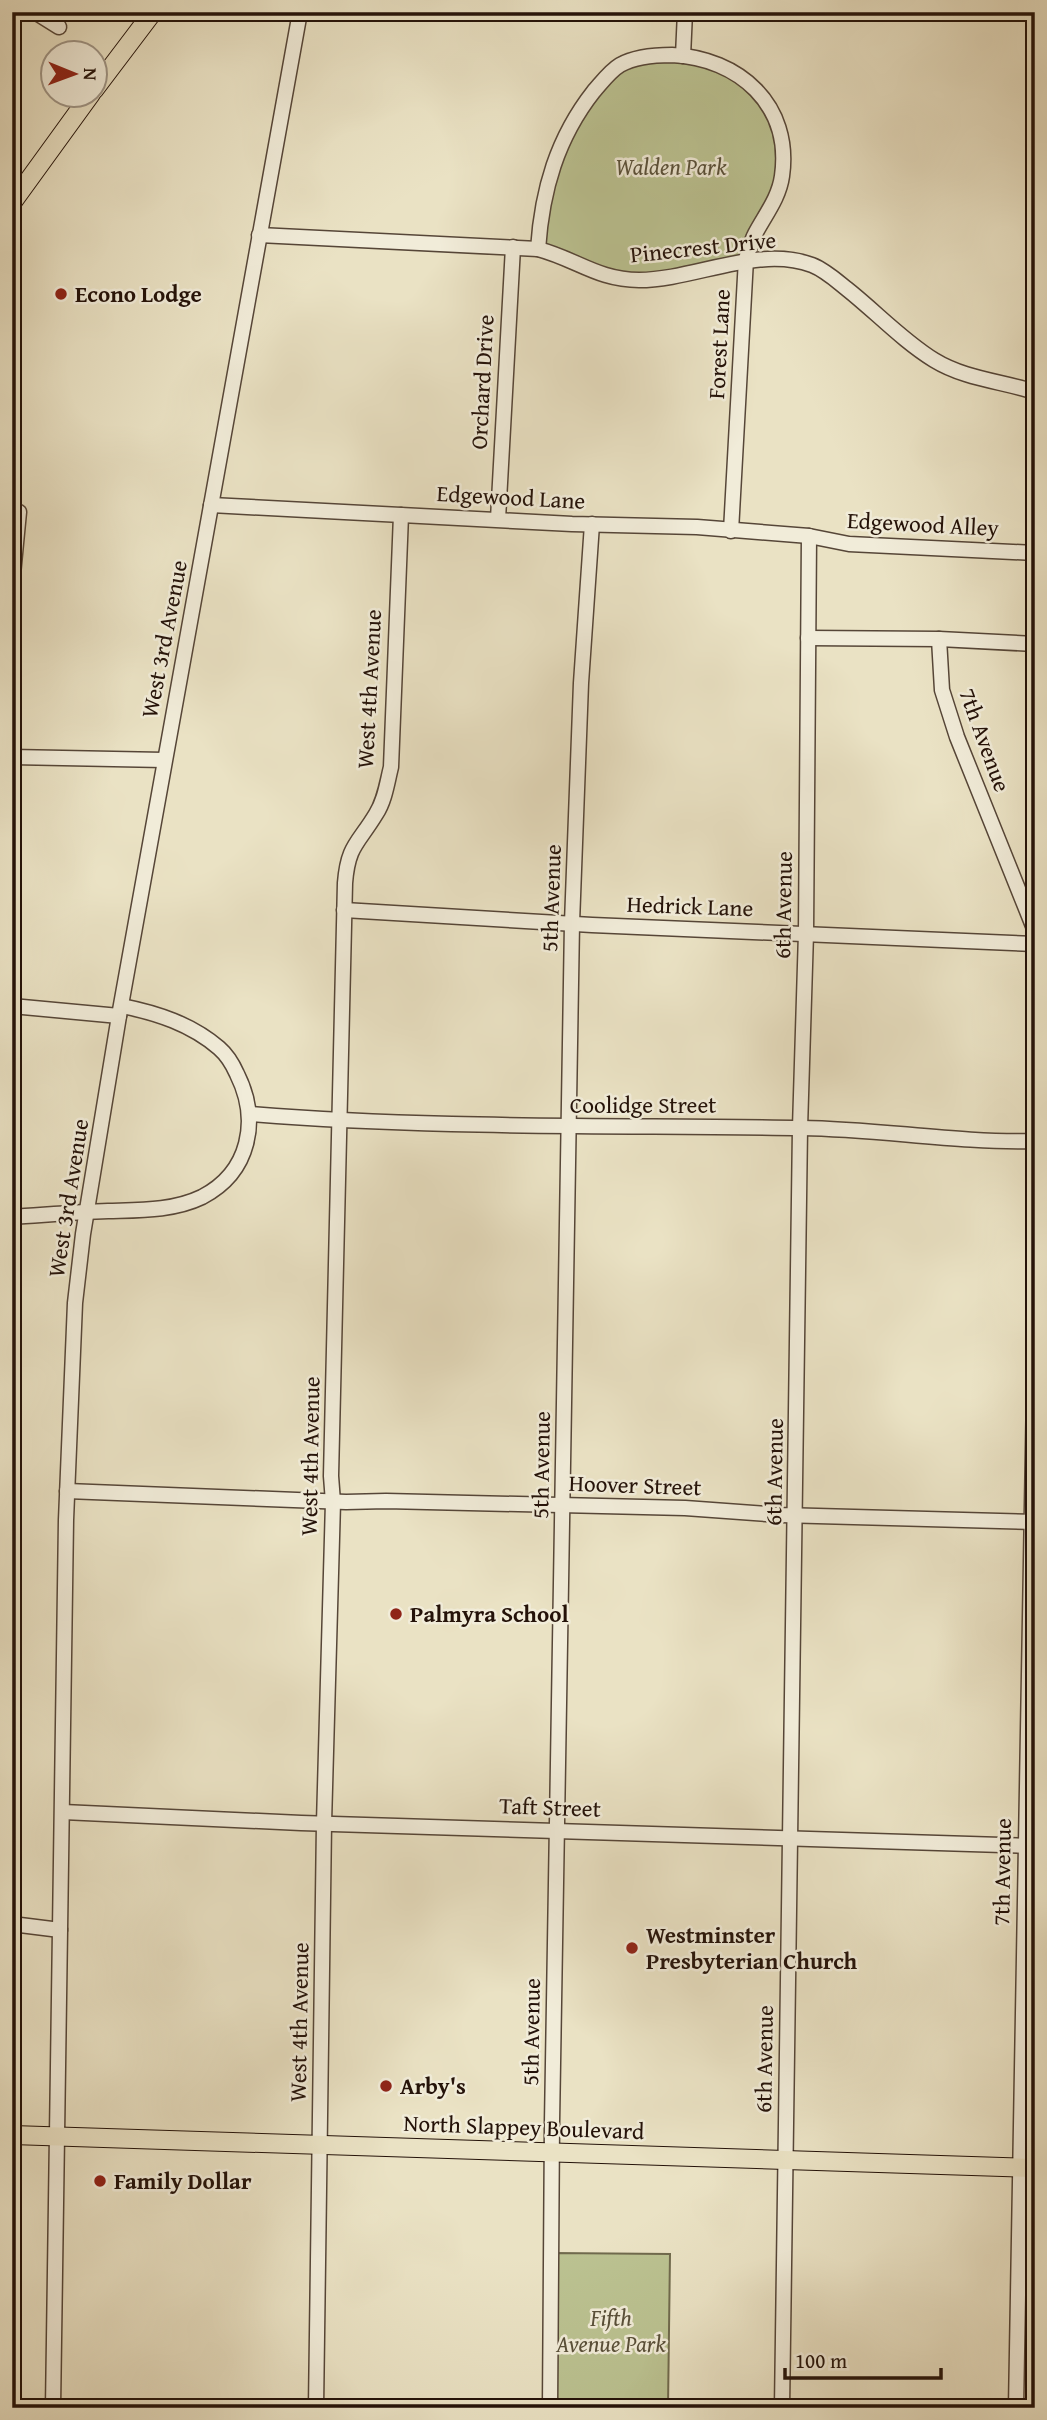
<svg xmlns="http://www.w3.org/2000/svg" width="1047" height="2420" viewBox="0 0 1047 2420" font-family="'Gentium Book Plus',serif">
	<rect width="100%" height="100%" fill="#eae2c4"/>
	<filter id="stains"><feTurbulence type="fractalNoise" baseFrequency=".00286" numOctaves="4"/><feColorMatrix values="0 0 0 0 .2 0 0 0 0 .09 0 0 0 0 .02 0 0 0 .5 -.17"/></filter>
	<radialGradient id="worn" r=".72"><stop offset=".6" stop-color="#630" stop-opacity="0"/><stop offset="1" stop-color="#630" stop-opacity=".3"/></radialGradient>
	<g fill="#bbc291" stroke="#706a4d" stroke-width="2">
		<path d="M663 56 724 68 770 110 782 175 745 258 638 279 539 248 567 132 616 69Z"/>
		<path d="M553 2253 670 2254 668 2408H552Z"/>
	</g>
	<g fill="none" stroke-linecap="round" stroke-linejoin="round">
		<g stroke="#564638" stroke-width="17">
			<g id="minor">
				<path d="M35 12 59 27"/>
				<path d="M683 56 685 12"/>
				<path d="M259 235 538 249C576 259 598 280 639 280 694 280 758 245 812 265 825 270 837 281 847 289 876 312 903 341 934 360 965 379 1001 381 1035 392"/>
				<path d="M538 249C542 190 557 138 594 91 602 82 610 71 620 65 634 57 656 55 672 55 739 58 792 105 782 176 779 198 765 215 755 234 751 242 749 250 746 259L731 531"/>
				<path d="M211 505 572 524 697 527 809 536 849 544 1035 553"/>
				<path d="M498 519 513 247"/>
				<path d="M12 585 19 512"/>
				<path d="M808 638 939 639 1035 644"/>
				<path d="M939 639 942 690 957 737 1035 931"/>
				<path d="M12 757 164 760"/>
				<path d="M344 910 592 925 1035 944"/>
				<path d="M12 1006 119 1016"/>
				<path d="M250 1114C434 1129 618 1125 802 1128 880 1129 957 1143 1035 1141"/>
				<path d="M12 1217C44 1215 76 1212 108 1211 139 1210 173 1211 202 1197 250 1172 260 1120 237 1074 233 1065 226 1054 219 1048 191 1024 157 1013 122 1006"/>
				<path d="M67 1491 346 1502 386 1501 685 1508 781 1515 1035 1522"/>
				<path d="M63 1812 301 1823 1034 1846"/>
				<path d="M12 1924 60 1930"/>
				<path d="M53 2408 66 1520 75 1303 83 1234 119 1016 300 12"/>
				<path d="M316 2408 324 1823 333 1502 331 1476 345 883C348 845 358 844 376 814 385 800 387 783 391 767L401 515"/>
				<path d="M550 2408 552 2123 572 923 581 683 592 524"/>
				<path d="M782 2408 800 1128 806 933 809 536"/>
				<path d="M1016 2408 1035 1336"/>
			</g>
		</g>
		<g stroke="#241209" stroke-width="20">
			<g id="major">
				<path d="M94 90 153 12"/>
				<path d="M12 203 91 94"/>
				<path d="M12 2135 1035 2168"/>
			</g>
		</g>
		<use href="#minor" stroke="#f1ecd9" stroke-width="14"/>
		<use href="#major" stroke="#eae2c4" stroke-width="18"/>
	</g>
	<g fill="#8f2418" stroke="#f1ecd9" stroke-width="2.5">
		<circle cx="61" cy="294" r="7"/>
		<circle cx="396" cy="1614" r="7"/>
		<circle cx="632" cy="1948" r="7"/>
		<circle cx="386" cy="2086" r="7"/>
		<circle cx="100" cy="2181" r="7"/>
	</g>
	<g text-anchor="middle" stroke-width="5" stroke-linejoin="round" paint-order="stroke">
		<g font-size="23" font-style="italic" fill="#595039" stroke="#f1ecd9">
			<text x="671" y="175">Walden Park</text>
			<text x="611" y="2326">Fifth<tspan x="611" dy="26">Avenue Park</tspan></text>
		</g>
		<g font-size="23" fill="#241209" stroke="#f1ecd9">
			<text transform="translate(703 247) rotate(-6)" y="8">Pinecrest Drive</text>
			<text transform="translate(719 344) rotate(-87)" y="8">Forest Lane</text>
			<text transform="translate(482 382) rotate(-87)" y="8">Orchard Drive</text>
			<text transform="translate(511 497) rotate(3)" y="8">Edgewood Lane</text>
			<text transform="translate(923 524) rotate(3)" y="8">Edgewood Alley</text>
			<text transform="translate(164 639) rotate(-79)" y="8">West 3rd Avenue</text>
			<text transform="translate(369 689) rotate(-87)" y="8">West 4th Avenue</text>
			<text transform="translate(985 740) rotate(70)" y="8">7th Avenue</text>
			<text transform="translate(551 898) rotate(-88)" y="8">5th Avenue</text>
			<text transform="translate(783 905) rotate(-89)" y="8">6th Avenue</text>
			<text transform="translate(690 906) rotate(2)" y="8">Hedrick Lane</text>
			<text x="643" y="1113">Coolidge Street</text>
			<text transform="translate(68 1198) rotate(-81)" y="8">West 3rd Avenue</text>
			<text transform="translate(310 1456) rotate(-89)" y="8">West 4th Avenue</text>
			<text transform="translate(541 1465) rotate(-89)" y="8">5th Avenue</text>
			<text transform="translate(774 1472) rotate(-89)" y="8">6th Avenue</text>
			<text transform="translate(635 1485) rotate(2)" y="8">Hoover Street</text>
			<text transform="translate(550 1807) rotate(2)" y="8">Taft Street</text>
			<text transform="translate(1002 1872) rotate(-89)" y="8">7th Avenue</text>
			<text transform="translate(299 2022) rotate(-89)" y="8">West 4th Avenue</text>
			<text transform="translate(531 2032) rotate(-89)" y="8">5th Avenue</text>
			<text transform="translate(764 2059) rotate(-89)" y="8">6th Avenue</text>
			<text transform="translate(524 2127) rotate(2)" y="8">North Slappey Boulevard</text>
		</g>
		<g font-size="23" font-weight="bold" fill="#241209" stroke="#f1ecd9" text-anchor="start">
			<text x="75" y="302">Econo Lodge</text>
			<text x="410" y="1622">Palmyra School</text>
			<text x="646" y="1943">Westminster<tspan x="646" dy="26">Presbyterian Church</tspan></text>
			<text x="400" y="2094">Arby's</text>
			<text x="114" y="2189">Family Dollar</text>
		</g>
	</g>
	<rect width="1047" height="2420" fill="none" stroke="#eae2c4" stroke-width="42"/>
	<rect x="14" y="14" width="1019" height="2392" fill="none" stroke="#241209" stroke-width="3.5"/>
	<rect x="21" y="21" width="1005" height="2378" fill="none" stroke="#241209" stroke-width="2"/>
	<g transform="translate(74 74) rotate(91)"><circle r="33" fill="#f1ecd9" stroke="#9f9586" stroke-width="2"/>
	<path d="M0-5L12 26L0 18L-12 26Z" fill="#8f2418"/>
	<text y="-10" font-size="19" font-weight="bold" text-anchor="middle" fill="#241209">N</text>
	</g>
	<path d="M785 2368v10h156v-10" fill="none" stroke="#241209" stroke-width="3.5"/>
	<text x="795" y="2368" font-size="21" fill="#241209" stroke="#f1ecd9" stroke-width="5" paint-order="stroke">100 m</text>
	<rect width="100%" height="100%" filter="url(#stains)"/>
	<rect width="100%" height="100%" fill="url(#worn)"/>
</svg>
